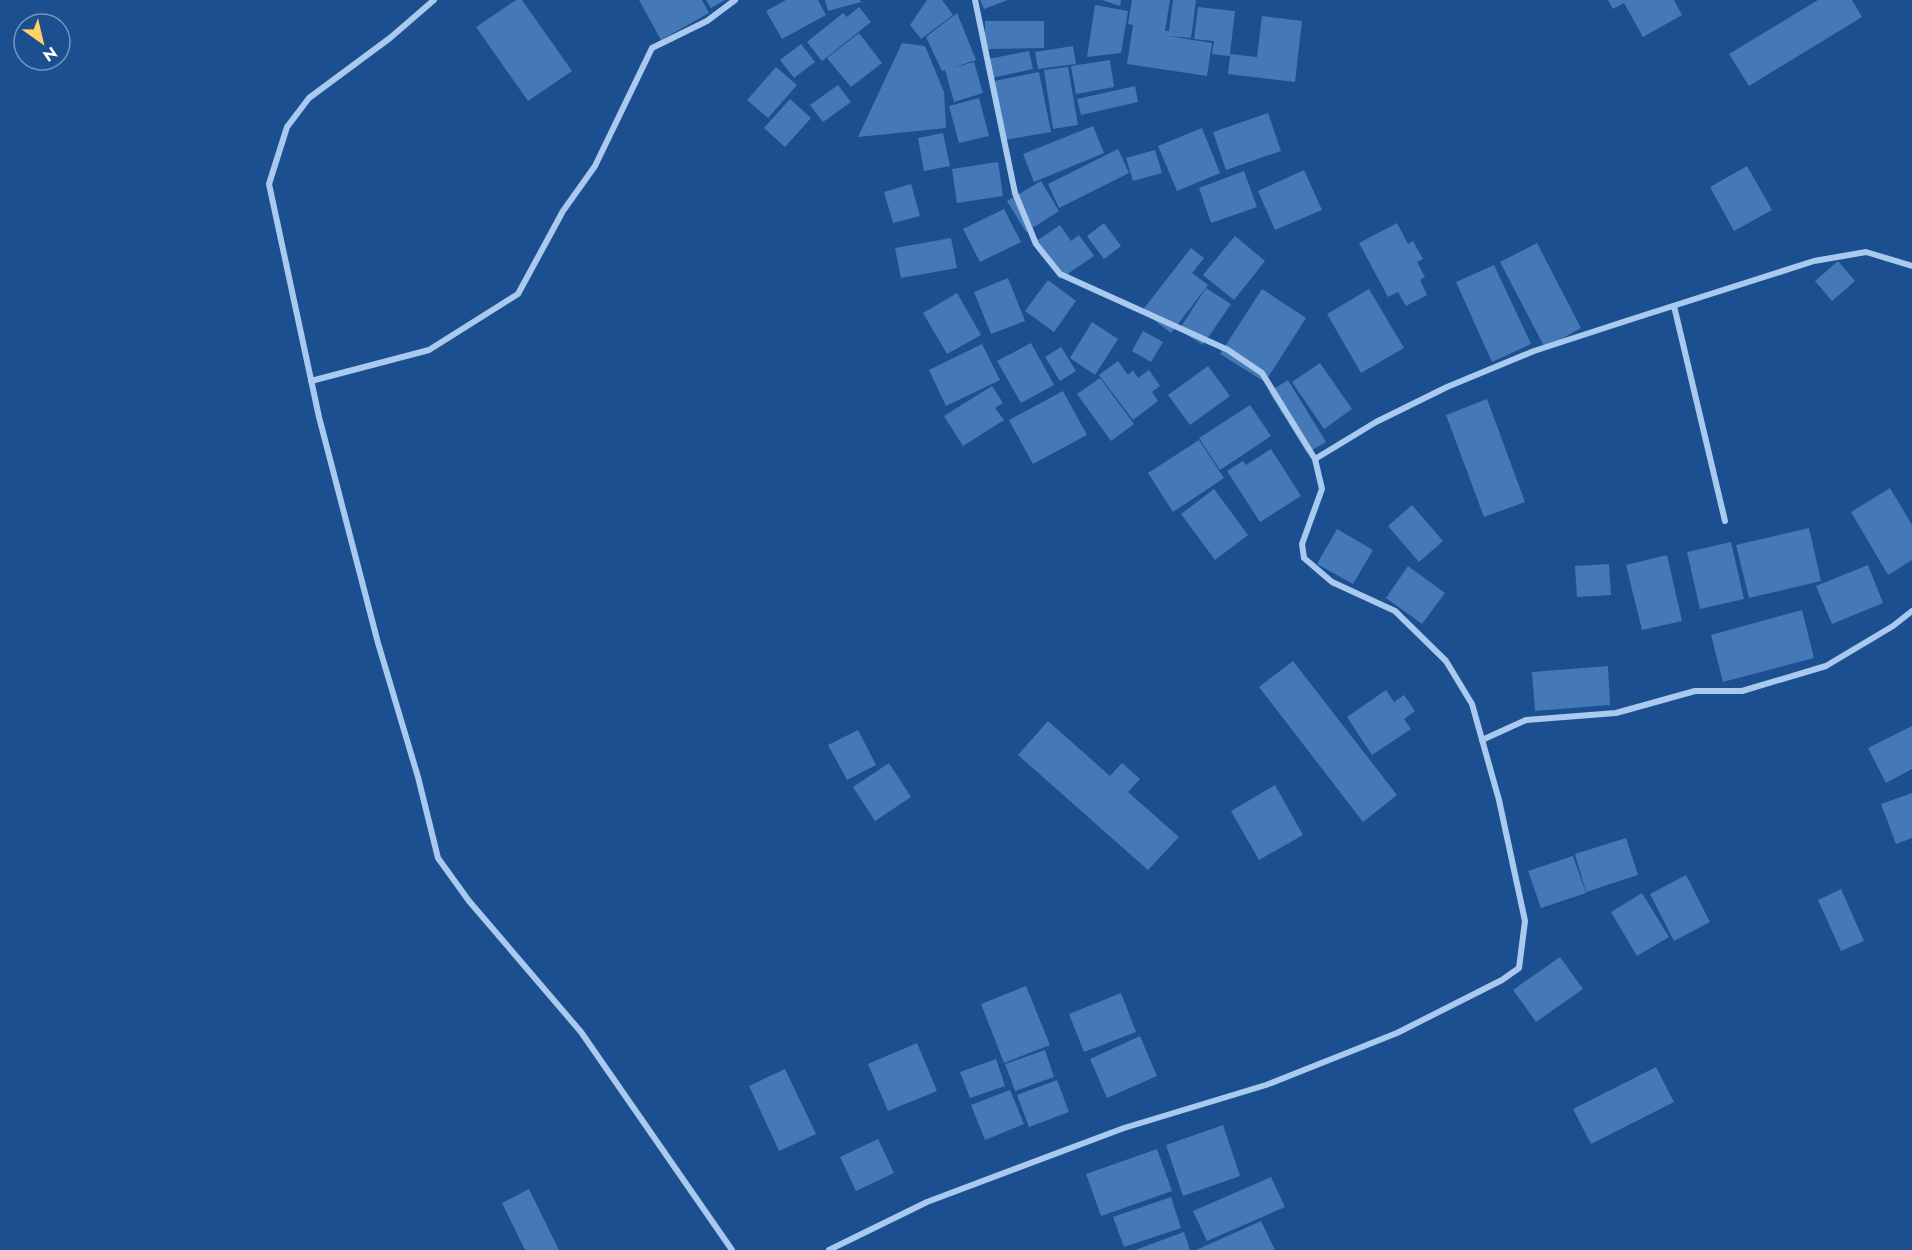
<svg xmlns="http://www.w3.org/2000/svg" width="1912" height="1250" viewBox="0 0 1912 1250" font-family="Jost,sans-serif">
	<rect width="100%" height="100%" fill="#1b4f8f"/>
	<g fill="#4478b7">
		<path d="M516 0H522L572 71 528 101 476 27Z"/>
		<path d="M639 0H702L709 13 661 40Z"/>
		<path d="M706 0H725L711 8Z"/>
		<path d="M786 0H818L826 15 782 39 766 11Z"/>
		<path d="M825 0H860L861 2 828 11Z"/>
		<path d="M927 0H942L953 15 921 39 910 25Z"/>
		<path d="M980 0H1008L984 9Z"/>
		<path d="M1102 0H1121L1120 6Z"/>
		<path d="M1132 0H1170L1165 31H1169L1173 0H1196L1191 38 1168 36 1212 43 1207 76 1127 64 1133 25 1128 24Z"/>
		<path d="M1608 0H1674L1682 15 1643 37 1624 3 1613 9Z"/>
		<path d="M1818 0H1852L1862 17 1749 86 1729 54Z"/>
		<path d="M1095 5 1128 11 1121 53 1087 57Z"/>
		<path d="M859 7 871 22 822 61 807 42 843 13 847 17Z"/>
		<path d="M1198 7 1235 11 1230 54 1257 57 1262 16 1302 21 1295 82 1228 74 1230 56 1212 54 1214 41 1194 39Z"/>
		<path d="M957 13 976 60 952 68 974 62 983 93 954 102 945 70 942 71 926 37Z"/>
		<path d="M985 21H1044V48L985 49Z"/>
		<path d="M859 33 882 63 851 87 827 58Z"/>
		<path d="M902 43 925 46 944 92 946 128 858 137Z"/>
		<path d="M801 44 815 62 794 78 780 60Z"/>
		<path d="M1073 46 1076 64 1038 69 1035 52Z"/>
		<path d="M1029 51 1033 69 992 78 988 59Z"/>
		<path d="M1110 60 1114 87 1076 94 1071 66Z"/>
		<path d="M776 67 797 85 768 118 747 100Z"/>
		<path d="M1068 67 1078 125 1053 129 1044 70Z"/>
		<path d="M1039 72 1051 132 1005 140 994 81Z"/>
		<path d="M838 85 851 102 823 122 810 105Z"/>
		<path d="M1135 86 1138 102 1081 115 1077 99Z"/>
		<path d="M979 98 989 136 959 143 949 106Z"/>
		<path d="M790 99 811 118 785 147 764 128Z"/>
		<path d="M1268 113 1281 151 1226 170 1213 132Z"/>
		<path d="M1093 126 1104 153 1034 182 1023 154Z"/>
		<path d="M1202 128 1220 173 1177 191 1158 146Z"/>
		<path d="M943 133 950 166 924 171 918 138Z"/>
		<path d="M1118 149 1129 173 1059 208 1048 184Z"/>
		<path d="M1155 150 1162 173 1133 181 1126 158Z"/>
		<path d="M998 162 1003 196 957 203 952 169Z"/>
		<path d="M1747 166 1772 210 1734 231 1710 187Z"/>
		<path d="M1304 170 1322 210 1275 230 1258 191Z"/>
		<path d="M1244 171 1257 207 1211 223 1199 188Z"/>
		<path d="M1041 181 1059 211 1026 232 1007 201Z"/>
		<path d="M911 184 920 216 893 223 884 192Z"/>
		<path d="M1004 209 1021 242 980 262 963 229Z"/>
		<path d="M1104 223 1121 246 1104 259 1087 236Z"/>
		<path d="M1397 223 1408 244 1413 241 1423 259 1417 262 1425 277 1420 280 1427 295 1406 306 1398 292 1388 297 1359 243Z"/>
		<path d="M1060 225 1071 241 1079 235 1094 256 1060 279 1035 242Z"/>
		<path d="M1235 236 1265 261 1234 300 1203 275Z"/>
		<path d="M951 238 957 268 901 278 895 248Z"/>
		<path d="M1537 243 1581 328 1545 348 1500 262Z"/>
		<path d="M1191 248 1204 258 1192 273 1208 285 1171 333 1142 311Z"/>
		<path d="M1838 261 1855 281 1832 301 1815 281Z"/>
		<path d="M1494 265 1531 344 1492 362 1456 282Z"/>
		<path d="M1008 278 1025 321 991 334 974 292Z"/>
		<path d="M1048 280 1076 301 1054 332 1025 311Z"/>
		<path d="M1206 288 1231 304 1203 345 1179 330Z"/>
		<path d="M1262 289 1306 318 1265 382 1220 354Z"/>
		<path d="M1369 289 1404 348 1361 373 1327 314Z"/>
		<path d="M957 293 981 335 947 354 923 313Z"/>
		<path d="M1092 322 1118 339 1095 375 1070 358Z"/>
		<path d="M1143 331 1163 342 1151 362 1132 351Z"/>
		<path d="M1031 343 1054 385 1021 403 997 361Z"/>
		<path d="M982 344 1000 380 946 406 929 370Z"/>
		<path d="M1061 347 1076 371 1060 381 1045 357Z"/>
		<path d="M1118 361 1128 375 1133 370 1138 378 1149 370 1160 386 1152 392 1158 401 1133 420 1099 375Z"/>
		<path d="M1320 363 1352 409 1324 429 1292 382Z"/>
		<path d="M1208 366 1230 396 1190 425 1168 395Z"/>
		<path d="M1100 378 1134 424 1111 441 1077 394Z"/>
		<path d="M1288 380 1326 442 1307 453 1269 392Z"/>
		<path d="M992 386 1003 403 995 408 1004 420 963 446 944 416Z"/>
		<path d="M1063 391 1087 435 1033 464 1009 420Z"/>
		<path d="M1487 399 1525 502 1484 517 1446 415Z"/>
		<path d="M1250 405 1271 436 1220 470 1199 438Z"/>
		<path d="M1199 440 1224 478 1173 512 1148 473Z"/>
		<path d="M1271 449 1301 496 1260 522 1227 471 1243 461 1246 465Z"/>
		<path d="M1890 488 1912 525V560L1888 575 1851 512Z"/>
		<path d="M1214 489 1248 535 1215 560 1181 514Z"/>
		<path d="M1412 505 1443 541 1419 562 1388 526Z"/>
		<path d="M1809 528 1821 581 1749 598 1736 545Z"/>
		<path d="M1337 529 1373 550 1353 584 1317 564Z"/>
		<path d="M1731 542 1744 599 1700 609 1687 552Z"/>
		<path d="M1667 555 1682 621 1642 630 1626 565Z"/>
		<path d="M1609 564 1611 595 1577 597 1575 566Z"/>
		<path d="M1868 565 1883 603 1832 624 1816 586Z"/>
		<path d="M1408 566 1445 593 1422 624 1386 598Z"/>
		<path d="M1802 610 1814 658 1723 682 1711 635Z"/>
		<path d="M1293 661 1397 795 1363 822 1259 687Z"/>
		<path d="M1608 666 1610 705 1535 711 1532 672Z"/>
		<path d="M1386 690 1394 702 1404 695 1415 711 1404 719 1411 729 1372 755 1347 717Z"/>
		<path d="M1048 721 1110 776 1122 763 1140 779 1128 792 1179 837 1148 870 1018 755Z"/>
		<path d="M1912 726V769L1886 783 1868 748Z"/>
		<path d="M858 730 876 765 847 780 828 745Z"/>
		<path d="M889 763 911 797 875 821 853 787Z"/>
		<path d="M1275 785 1303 835 1259 860 1231 811Z"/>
		<path d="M1912 793V838L1896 844 1881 804Z"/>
		<path d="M1626 838 1638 875 1586 892 1575 854Z"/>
		<path d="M1573 856 1586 893 1541 908 1528 871Z"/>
		<path d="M1686 875 1710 922 1674 941 1650 894Z"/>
		<path d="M1841 889 1864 941 1841 951 1818 900Z"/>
		<path d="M1642 893 1669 937 1637 956 1611 912Z"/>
		<path d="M1560 957 1583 989 1536 1022 1513 990Z"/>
		<path d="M1026 986 1050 1045 1004 1063 981 1004Z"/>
		<path d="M1121 993 1136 1032 1084 1052 1069 1014Z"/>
		<path d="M1140 1036 1157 1076 1107 1098 1090 1059Z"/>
		<path d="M917 1043 937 1091 888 1111 868 1064Z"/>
		<path d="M1045 1050 1054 1077 1015 1091 1005 1064Z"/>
		<path d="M996 1059 1005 1086 970 1098 960 1072Z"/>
		<path d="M1656 1067 1674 1102 1591 1144 1573 1109Z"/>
		<path d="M785 1069 816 1134 779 1151 749 1086Z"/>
		<path d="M1057 1080 1069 1112 1029 1127 1017 1095Z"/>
		<path d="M1010 1090 1024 1124 985 1140 971 1105Z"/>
		<path d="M1223 1125 1240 1176 1183 1196 1166 1145Z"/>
		<path d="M878 1139 894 1173 856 1191 840 1157Z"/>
		<path d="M1157 1149 1172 1191 1101 1216 1086 1174Z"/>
		<path d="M1271 1177 1285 1207 1207 1241 1193 1211Z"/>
		<path d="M529 1189 559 1250H525L502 1203Z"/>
		<path d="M1171 1197 1181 1228 1124 1247 1113 1217Z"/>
		<path d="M1261 1221 1275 1250H1196Z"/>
		<path d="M1184 1232 1190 1250H1135Z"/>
	</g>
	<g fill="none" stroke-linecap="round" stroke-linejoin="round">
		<g stroke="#a9c9ee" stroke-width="6">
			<path d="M434 0 390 38 309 98 287 127 269 184 319 417 378 643 418 777 438 858 469 901 581 1032 732 1250"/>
			<path d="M975 0 1015 193 1036 244 1060 274 1228 350 1262 373 1315 459 1376 422 1447 387 1534 351 1629 320 1814 261 1866 252 1912 266"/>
			<path d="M1674 306 1725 521"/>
			<path d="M311 381 429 350 518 294 563 211 595 166 652 48 707 21 735 0"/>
			<path d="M1482 740 1526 720 1616 713 1695 691H1742L1826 666 1893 626 1912 611"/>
			<path d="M829 1250 927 1202 1124 1128 1266 1085 1397 1033 1502 980 1519 968 1525 921 1499 800 1472 704 1446 661 1395 611 1332 582 1304 558 1302 544 1322 489 1315 459"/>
		</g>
	</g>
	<g transform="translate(42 42) rotate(146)"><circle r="28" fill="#1b4f8f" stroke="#7695bc" stroke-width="1.5"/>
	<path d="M0-4.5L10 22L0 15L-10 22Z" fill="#ffd166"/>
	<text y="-9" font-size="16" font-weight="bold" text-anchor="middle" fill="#ffffff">N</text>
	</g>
</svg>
